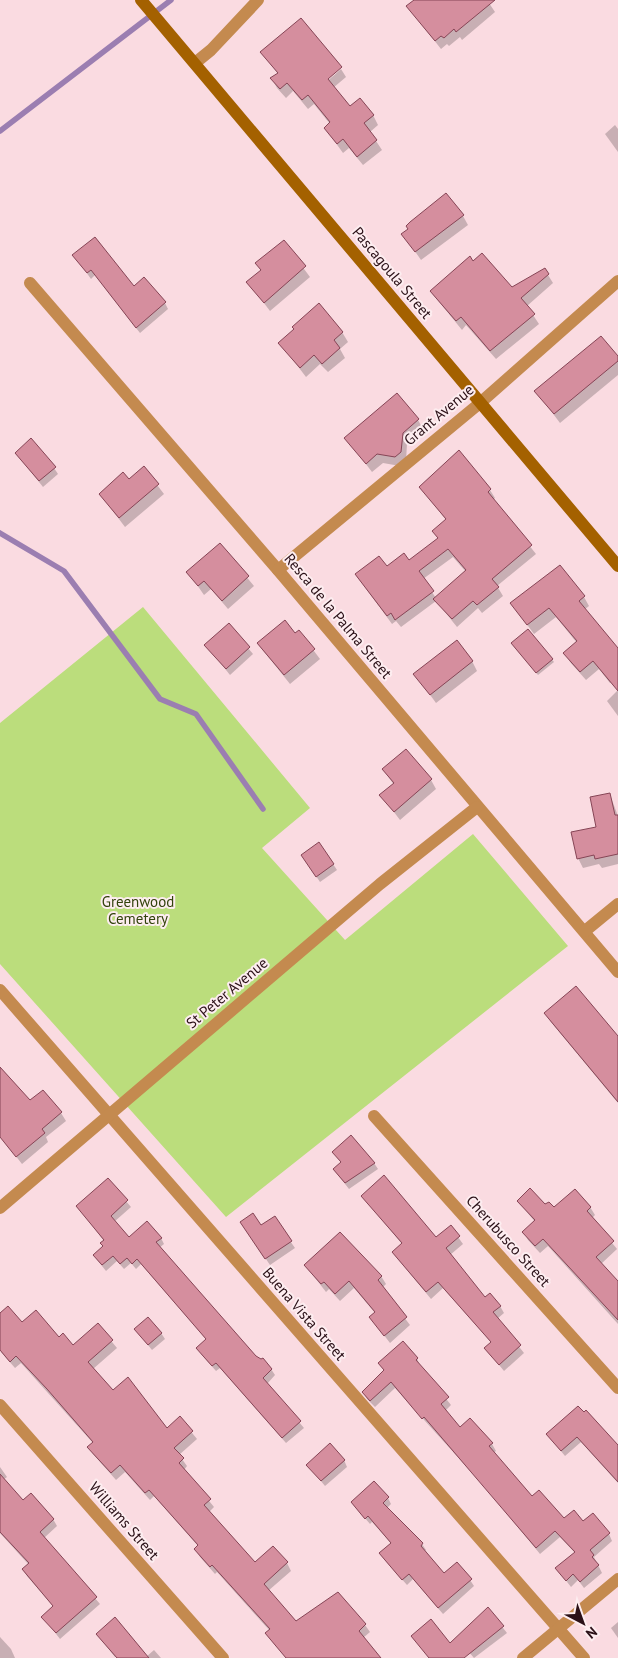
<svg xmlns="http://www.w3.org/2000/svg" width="618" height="1658" viewBox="0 0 618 1658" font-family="'PT Sans',sans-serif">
	<rect width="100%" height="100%" fill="#fadbe1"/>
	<path fill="#bbdd7c" d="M143 607 310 808 262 848 345 940 473 834 568 946 226 1217 0 964V723Z"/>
	<g fill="#0003" fill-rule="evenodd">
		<path d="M416 0H487L495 12 462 40 460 37 449 46 447 44 441 49 408 7Z"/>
		<path d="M262 52 324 84 341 69 346 77 333 88 350 108 373 115 378 125 370 132 382 150 363 165 349 148 343 153 325 128 330 124 314 104 308 109 293 91 286 98 277 88 272 79 278 74Z"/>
		<path d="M615 125 618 129V152L605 134Z"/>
		<path d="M463 216 468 225 421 260 403 234Z"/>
		<path d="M284 242 310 277 270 311 248 282 261 271 257 263Z"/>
		<path d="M74 255 165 303 168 309 140 333 95 275 91 279Z"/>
		<path d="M473 262 512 288 548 275 553 283 527 306 539 324 496 359 466 325 462 330 431 292Z"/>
		<path d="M342 332 348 342 340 349 345 358 328 372 320 364 306 377 280 343Z"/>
		<path d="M618 358V375L560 423 536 391Z"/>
		<path d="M418 420 423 429 407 443 406 462 400 466 383 463 372 472 346 438Z"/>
		<path d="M16 453 54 468 58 474 43 487Z"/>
		<path d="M144 468 164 494 125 527 100 494 129 481Z"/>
		<path d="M421 487 490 490 495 498 493 500 536 554 497 586 503 596 482 613 478 608 457 627 436 601 401 627 396 621 392 624 356 575 409 561 438 539 434 531 446 520ZM453 557 466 572 436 598 423 579Z"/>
		<path d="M220 545 254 586 228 609 211 589 204 595 188 572Z"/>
		<path d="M584 597 589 606 584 610 618 650V677L610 683 599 669 586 680 570 662 565 653 577 643 556 617 534 634 512 604Z"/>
		<path d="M229 625 253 654 230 675 206 645Z"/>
		<path d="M299 631 320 659 290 684 258 644 295 634Z"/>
		<path d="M528 631 554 662 538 675 514 646Z"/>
		<path d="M472 661 477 671 436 703 415 674Z"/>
		<path d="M618 690V716L607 701Z"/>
		<path d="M383 769 431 780 436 789 400 820 381 795 394 785Z"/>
		<path d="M610 795 618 816V864L602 868 599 864 583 868 578 858 598 828Z"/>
		<path d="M306 861 333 864 337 870 320 882Z"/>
		<path d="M546 1014 618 1037V1103L551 1022Z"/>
		<path d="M0 1067 30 1102 61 1113 66 1121 46 1137 48 1142 22 1164 0 1136Z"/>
		<path d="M334 1152 374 1163 378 1169 349 1189 334 1170 342 1163Z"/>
		<path d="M108 1180 131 1207 114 1222 129 1239 161 1238 164 1244 159 1248 255 1357 271 1369 275 1375 267 1384 304 1428 286 1443 220 1368 216 1371 201 1354 207 1340 141 1264 136 1269 131 1263 124 1269 117 1261 106 1271 98 1261 94 1255 104 1246V1241L78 1207Z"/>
		<path d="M362 1196 436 1239 450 1226 463 1244 450 1255 485 1299 500 1306 504 1313 497 1319 524 1353 504 1371 486 1349 492 1343 443 1288 431 1299 398 1259 393 1252 402 1244Z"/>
		<path d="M518 1201 554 1209 590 1207 595 1215 592 1218 617 1249 601 1264 618 1283V1324L548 1246 540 1253 528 1240 524 1232 535 1222Z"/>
		<path d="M274 1218 295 1248 270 1265 245 1228 261 1226Z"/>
		<path d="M305 1265 381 1276 386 1284 382 1288 410 1325 390 1343 370 1317 375 1313 354 1288 340 1301 329 1289 326 1292Z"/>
		<path d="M0 1315 73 1346 98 1325 117 1348 93 1369 113 1392 166 1430 180 1418 197 1439 179 1455 187 1466 184 1470 214 1507 209 1512 255 1564 287 1563 291 1571 268 1591 296 1623 338 1594 365 1625 370 1632 363 1638 380 1658H286L267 1634 270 1631 217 1572 215 1574 200 1557 195 1549 198 1546 154 1496 150 1500 125 1472 116 1480 93 1454 89 1447 93 1443 21 1363 15 1368 1 1352Z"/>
		<path d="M161 1333 165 1339 152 1350 140 1335Z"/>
		<path d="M417 1358 420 1366 451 1405 445 1411 460 1429 492 1444 496 1451 493 1453 532 1498 564 1520 583 1522 609 1534 612 1541 594 1557 602 1573 584 1588 578 1580 571 1587 557 1569 575 1553 560 1537 540 1554 485 1487 395 1388 375 1407 367 1399 363 1392 384 1371 380 1363Z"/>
		<path d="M578 1407 618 1448V1483L581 1442 565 1456 547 1434Z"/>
		<path d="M344 1460 347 1467 325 1486 308 1465Z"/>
		<path d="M0 1467 7 1477 3 1480 23 1502 53 1519 57 1526 44 1538 100 1604 60 1639 43 1617 54 1607 27 1576 23 1570 29 1565 0 1533Z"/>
		<path d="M388 1498 391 1504 387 1508 422 1544 426 1550 424 1552 444 1575 470 1580 474 1586 443 1614 413 1579 407 1585 384 1559 392 1544 372 1522 370 1524 352 1503Z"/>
		<path d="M488 1609 507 1633 474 1658 462 1644Z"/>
		<path d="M618 1622V1638L611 1628Z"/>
		<path d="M97 1634 146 1657 154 1650 161 1658H126L121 1652 115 1657Z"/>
		<path d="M0 1637 11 1649 15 1658H0Z"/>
	</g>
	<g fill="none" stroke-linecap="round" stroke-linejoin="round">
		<g stroke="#9b7eb1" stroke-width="5.5">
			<path d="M0 131 171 0"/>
			<path d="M0 533 64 571 160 699 196 714 263 809"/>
		</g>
	</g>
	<g fill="#d58e9e" stroke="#864556">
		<path d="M414 0H495L456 32 454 29 444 38 441 36 435 41 406 6Z"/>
		<path d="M301 18 342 67 328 79 350 106 360 98 374 115 364 123 377 140 357 157 343 139 337 144 324 128 330 122 308 95 302 100 287 83 280 89 270 78 278 73 260 52Z"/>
		<path d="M446 193 464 215 415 252 401 234 408 229 406 226 410 222Z"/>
		<path d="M95 237 134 286 144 277 166 302 136 328 91 270 87 273 72 255Z"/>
		<path d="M284 240 306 266 264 303 246 282 261 270 255 263Z"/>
		<path d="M482 253 512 287 545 268 549 274 521 298 535 314 490 351 461 317 456 321 430 291 470 256 473 261Z"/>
		<path d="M319 303 343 332 334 340 340 348 322 364 314 355 300 368 278 343 294 329 292 327Z"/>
		<path d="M601 336 618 356V361L554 414 534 391Z"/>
		<path d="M397 393 419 419 403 433 401 452 395 457 377 454 366 464 344 438Z"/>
		<path d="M31 438 56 467 39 481 15 453Z"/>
		<path d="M459 450 491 489 488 492 532 545 492 579 499 587 477 605 473 601 452 619 433 599 466 570 448 549 419 571 434 591 395 620 391 613 387 616 355 574 379 556 387 566 404 553 409 560 438 538 432 531 446 519 419 487Z"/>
		<path d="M144 466 159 484 119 518 99 494 123 472 129 479Z"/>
		<path d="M220 543 249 576 222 601 204 581 198 586 186 572Z"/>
		<path d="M560 565 585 596 579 601 618 648V691L593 661 580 672 563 653 577 641 549 608 527 625 510 603Z"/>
		<path d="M285 620 295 633 299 630 315 649 284 675 257 643Z"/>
		<path d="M229 623 250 647 226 669 204 645Z"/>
		<path d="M528 629 553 659 536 673 511 643Z"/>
		<path d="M457 640 473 661 430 695 413 674Z"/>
		<path d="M406 749 432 779 394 812 379 795 394 783 382 769Z"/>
		<path d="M610 793 615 815H618V854L595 859 594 855 577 859 571 832 596 827 590 797Z"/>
		<path d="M319 842 334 864 316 877 301 855Z"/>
		<path d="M576 986 618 1036V1102L544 1013Z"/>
		<path d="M0 1067 30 1100 43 1090 62 1112 42 1129 45 1133 16 1157 0 1137Z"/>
		<path d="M351 1135 375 1163 345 1183 333 1169 341 1162 332 1152Z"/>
		<path d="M384 1175 436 1237 451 1225 460 1236 446 1248 485 1297 490 1293 501 1306 493 1312 521 1345 499 1365 484 1348 491 1342 438 1282 426 1292 392 1252 402 1243 361 1196Z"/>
		<path d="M108 1178 128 1200 111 1216 129 1237 147 1221 162 1238 156 1242 256 1356 261 1359 263 1358 272 1369 263 1378 301 1421 282 1438 216 1363 212 1366 196 1348 206 1339 137 1259 132 1264 127 1258 120 1264 113 1256 102 1265 93 1255 103 1246 100 1243 104 1240 76 1206Z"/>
		<path d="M530 1188 545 1204 549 1202 554 1207 575 1189 591 1207 587 1211 614 1241 596 1257 618 1281V1320L543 1239 535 1246 522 1232 535 1220 517 1201Z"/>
		<path d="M253 1213 261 1225 275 1216 292 1241 265 1259 240 1222Z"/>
		<path d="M340 1232 382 1276 378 1280 407 1317 384 1336 369 1317 375 1312 349 1281 335 1294 324 1282 321 1284 304 1265Z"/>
		<path d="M8 1306 22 1322 36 1310 59 1337 63 1333 73 1345 98 1323 113 1340 88 1362 113 1390 128 1377 167 1428 180 1416 193 1431 174 1448 184 1458 179 1463 211 1499 204 1505 255 1562 273 1546 288 1562 264 1584 296 1621 338 1592 366 1624 359 1631 381 1658H286L265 1633 270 1629 212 1565 210 1567 194 1549 198 1545 149 1490 145 1493 120 1465 111 1473 87 1447 93 1442 47 1389 16 1356 10 1362 0 1350V1313Z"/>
		<path d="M148 1317 162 1333 148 1345 134 1329Z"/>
		<path d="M403 1341 418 1358 416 1360 449 1397 441 1404 460 1427 470 1418 493 1443 489 1446 532 1496 539 1490 564 1518 574 1510 583 1521 593 1513 610 1533 590 1550 594 1555 592 1557 599 1565 580 1582 573 1574 566 1581 555 1568 575 1552 555 1531 536 1548 424 1417 422 1419 391 1382 370 1401 362 1392 384 1370 378 1363Z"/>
		<path d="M578 1406 584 1412 586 1410 618 1445V1482L577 1437 561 1451 546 1434Z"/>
		<path d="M330 1443 345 1460 321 1481 306 1465Z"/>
		<path d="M0 1474 23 1500 31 1493 54 1519 40 1532 97 1597 56 1633 41 1617 53 1606 22 1569 29 1563 0 1532Z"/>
		<path d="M374 1481 389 1497 383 1503 423 1543 421 1546 444 1573 457 1562 472 1579 438 1608 409 1574 402 1580 379 1553 391 1543 368 1516 365 1519 351 1502Z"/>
		<path d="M488 1607 504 1626 464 1658H429L411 1636 431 1619 450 1643Z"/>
		<path d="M115 1617 149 1658H117L96 1634Z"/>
	</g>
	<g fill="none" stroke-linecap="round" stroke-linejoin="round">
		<g stroke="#c48a4f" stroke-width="12">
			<path d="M195 63 211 50 258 0"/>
			<path d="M30 283 278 570 618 972"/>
			<path d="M278 570 480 403 618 281"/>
			<path d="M585 931 618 904"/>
			<path d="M0 990 584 1658"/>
			<path d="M374 1116 618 1388"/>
			<path d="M0 1208 380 884 477 807"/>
			<path d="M0 1405 223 1658"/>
			<path d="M523 1658 618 1579"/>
		</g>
		<path stroke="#a46100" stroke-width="12" d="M141 0 618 566"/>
	</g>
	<g text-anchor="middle" stroke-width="4" stroke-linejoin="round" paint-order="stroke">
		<g font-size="15" fill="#2a1017" stroke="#fdedf0">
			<text transform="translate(392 273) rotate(50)" y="5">Pascagoula Street</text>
			<text transform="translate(439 415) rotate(-40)" y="5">Grant Avenue</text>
			<text transform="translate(338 616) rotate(50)" y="5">Resca de la Palma Street</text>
			<text transform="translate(227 993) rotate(-40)" y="5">St Peter Avenue</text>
			<text transform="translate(508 1241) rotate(48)" y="5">Cherubusco Street</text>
			<text transform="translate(304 1314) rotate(49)" y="5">Buena Vista Street</text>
			<text transform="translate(124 1521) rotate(49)" y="5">Williams Street</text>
		</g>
		<g font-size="15" fill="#33430c" stroke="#fdedf0">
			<text x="138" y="907">Greenwood<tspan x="138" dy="17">Cemetery</tspan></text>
		</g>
	</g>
	<g transform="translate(583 1623) rotate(139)" stroke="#fdedf0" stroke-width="4" paint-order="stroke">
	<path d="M0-4L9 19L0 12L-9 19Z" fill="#2a1017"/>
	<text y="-8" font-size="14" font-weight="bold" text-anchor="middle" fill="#2a1017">N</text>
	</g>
</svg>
